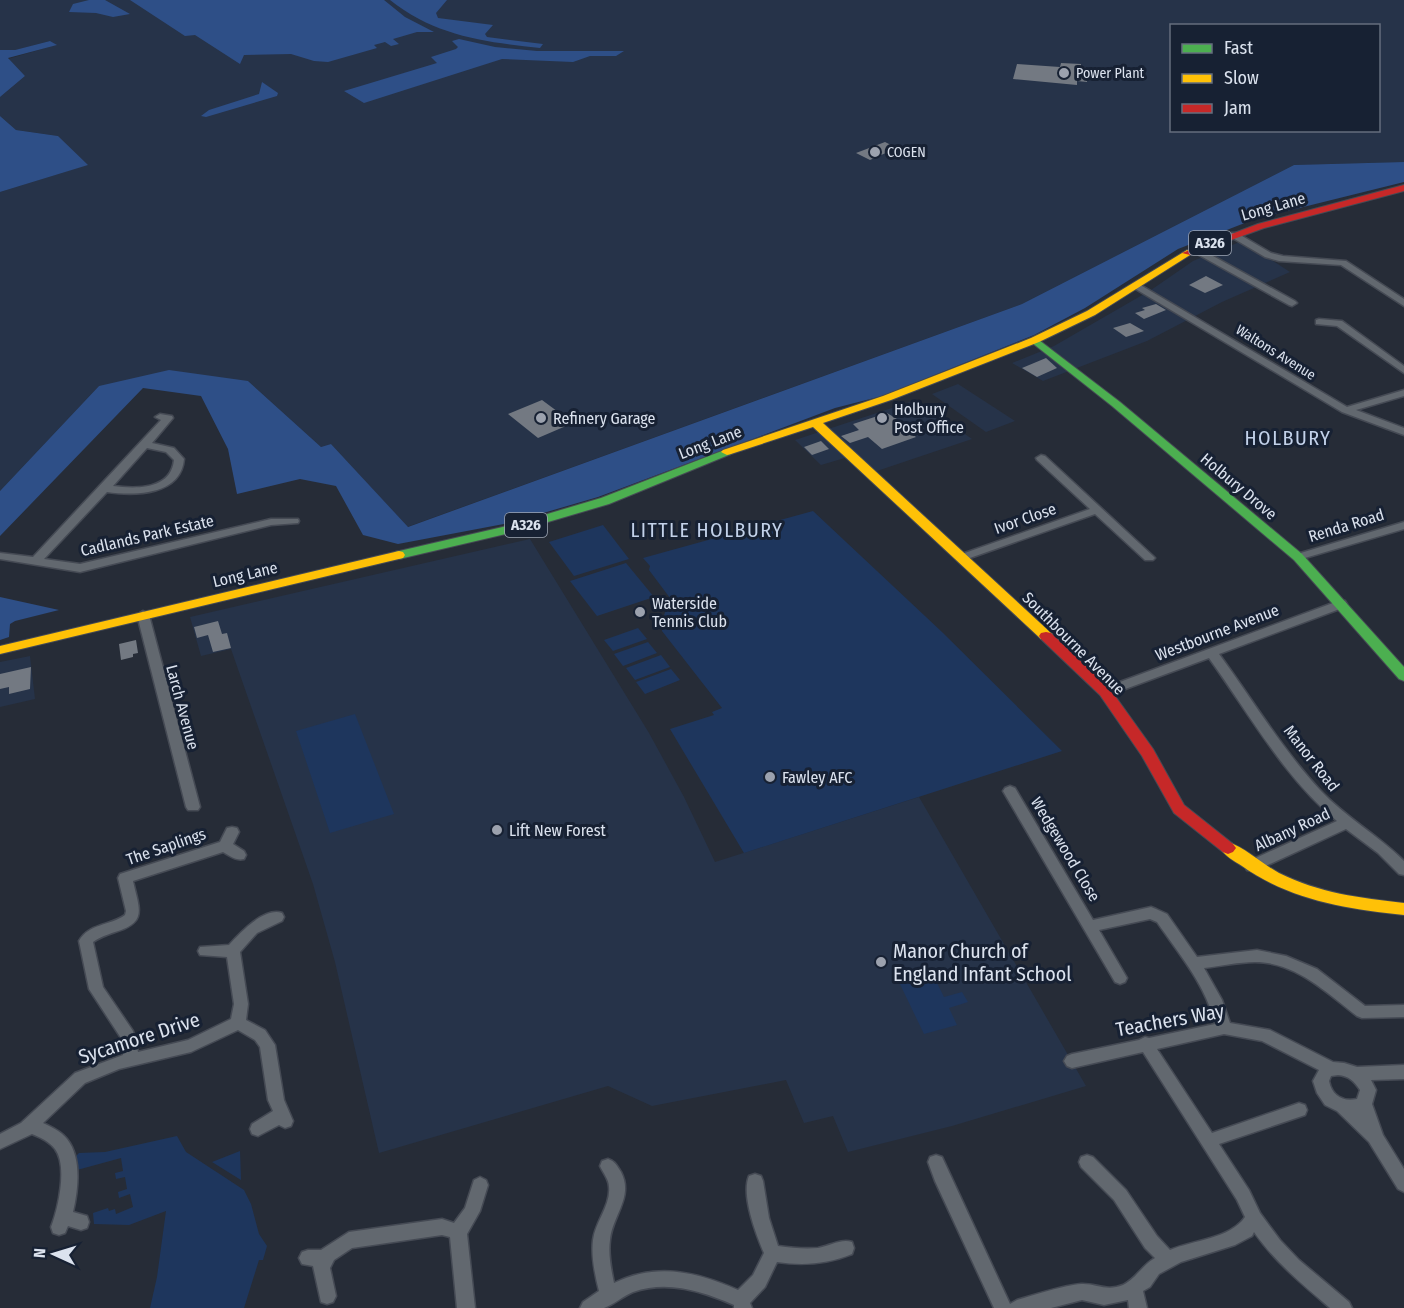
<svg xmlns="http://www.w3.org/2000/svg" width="1404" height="1308" viewBox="0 0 1404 1308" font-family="'Fira Sans Condensed',sans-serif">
	<rect width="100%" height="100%" fill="#262c37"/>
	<g fill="#263349" fill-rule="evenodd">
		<path d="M0 0H1404V162L1294 165 1022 304 407 527 331 444 321 447 248 381 99 386 0 491V192L87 165 58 136 16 130 0 116V97L25 76 8 59 56 45 50 41 0 54ZM1172 26H1378V130H1172Z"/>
		<path d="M1242 241 1290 272 1222 302 1147 341 1043 381 1012 363 1054 346 1151 290 1193 261Z"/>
		<path d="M958 384 1015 421 986 432 932 394Z"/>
		<path d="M916 400 972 439 871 473 855 455 821 465 795 440Z"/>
		<path d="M530 539 649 733 684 797 715 862 919 797 1086 1086 952 1126 848 1152 833 1116 804 1123 786 1080 652 1106 608 1086 379 1153 335 962 313 884 231 649 201 656 190 617Z"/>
		<path d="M30 656 35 699 0 707V662Z"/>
	</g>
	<g fill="#1e365d">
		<path d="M813 511 942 632 1062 751 744 853 670 729 714 715 712 712 722 708 662 631V621L670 598 649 570 650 566 643 558Z"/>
		<path d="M603 525 629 559 574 576 549 542Z"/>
		<path d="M626 563 654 597 597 616 570 581Z"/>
		<path d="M638 628 647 639 613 651 604 640Z"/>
		<path d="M648 642 657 653 623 666 614 654Z"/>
		<path d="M661 655 670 667 635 680 626 668Z"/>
		<path d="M671 669 680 680 645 694 636 682Z"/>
		<path d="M355 714 394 814 330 833 296 731Z"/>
		<path d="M931 971 944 997 962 992 968 1002 949 1008 957 1025 924 1034 898 980Z"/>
		<path d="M177 1136 186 1152 244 1190 251 1204 259 1234 267 1246 263 1260H259L244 1308H150L157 1277 166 1211 129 1225 94 1224 93 1213 108 1208 109 1211 115 1209 116 1214 133 1207 130 1194 119 1198 118 1192 127 1189 125 1177 116 1179 115 1173 123 1171 121 1158 77 1170 76 1156 79 1153 105 1152Z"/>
		<path d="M240 1151 241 1180 212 1162Z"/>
	</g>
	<g fill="#2e4f87">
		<path d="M89 0H105L130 14 113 17 96 13 69 12 73 4Z"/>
		<path d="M130 0H384L405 17 434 32H417L393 39 399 44 391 46 385 42 374 45 377 48 328 62 314 61 291 54 244 55 240 64 195 35 185 36Z"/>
		<path d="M390 0H447L436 13 438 18 493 25 485 34 487 37 543 44 540 48C485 42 435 36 390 0Z"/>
		<path d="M459 39 495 47 537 51H624L616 56H590L573 62 502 59 364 103 344 91 437 63 431 57 456 49 458 47 452 41Z"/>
		<path d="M50 41 57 45 8 58 25 76 0 97V50H15Z"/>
		<path d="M262 82 278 93 277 96 206 117 201 116 209 110 259 94Z"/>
		<path d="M0 116 16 130 58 136 88 165 0 192Z"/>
		<path d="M1404 162V182L1255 219 1178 249 1085 308 1034 335 882 396 835 408 598 497 509 523 398 544 363 535 336 486 300 479 237 494 228 449 201 396 143 388 0 536V491L99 386 169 370 248 381 321 447 331 444 408 527 1022 304 1294 165Z"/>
		<path d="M0 597 59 610 15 621 10 624 9 637 0 640Z"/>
	</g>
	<g fill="#737982">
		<path d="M1061 63 1081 64V67L1088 68 1087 82 1077 81V85L1013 79 1017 64 1060 67Z"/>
		<path d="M885 142 897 148 870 160 856 153Z"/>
		<path d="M1206 276 1223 285 1205 293 1189 285Z"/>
		<path d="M1156 304 1166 310 1144 319 1135 313 1145 310 1142 308Z"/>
		<path d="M1130 323 1144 331 1126 337 1113 328Z"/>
		<path d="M1046 358 1057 368 1037 377 1022 368Z"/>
		<path d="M542 400 573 423 538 438 508 414Z"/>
		<path d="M887 413 902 422 899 423 916 437 882 449 868 437 850 443 841 436 859 430 853 424Z"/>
		<path d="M821 441 829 449 812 455 804 447Z"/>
		<path d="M218 621 222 634 227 633 231 648 213 652 208 635 197 638 194 627Z"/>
		<path d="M136 640 138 653 133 654V657L121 660 119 644Z"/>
		<path d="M31 667 30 689 9 694V687L0 689V674Z"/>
	</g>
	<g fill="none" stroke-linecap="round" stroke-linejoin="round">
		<g stroke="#454a54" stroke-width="3">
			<g id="street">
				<path d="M1231 233H1237L1271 253 1283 256 1346 261 1404 299V306L1341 265 1279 261 1265 257 1231 237Z"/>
				<path d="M1202 250 1295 301 1297 303 1292 306 1289 305 1199 255 1198 253Z"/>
				<path d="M1137 283 1347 407 1404 390V396L1356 410 1404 428V435L1342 412 1134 288V284Z"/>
				<path d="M1319 319 1342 321 1404 366V373L1337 326 1316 324V320Z"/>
				<path d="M160 414 172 416 173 418 152 443 174 448 184 459C181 495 136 496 107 492L44 559 80 564 271 519H298L299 521 298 523 271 525 80 572 0 559V553L33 557 161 420 155 417ZM147 448 166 452 174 460C171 490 136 489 113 486Z"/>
				<path d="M1041 455 1045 456 1153 556 1155 558 1153 560H1145L1095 514 967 559H959L957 557 959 555 1090 509 1037 460 1036 458Z"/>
				<path d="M1404 522V529L1298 560 1292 557 1294 555Z"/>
				<path d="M1341 600 1345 601 1347 604 1345 607 1219 654C1252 699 1282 749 1320 790 1345 817 1378 835 1404 861V875L1399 874 1378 853 1346 829 1257 870 1252 871 1247 870 1245 866 1247 862 1337 821C1285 779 1248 712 1209 658L1109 695H1101L1099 692 1101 689Z"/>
				<path d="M143 611 149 615 200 807 198 810H188L186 807 137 615Z"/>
				<path d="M1010 786 1015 788 1093 920 1151 907 1156 909 1167 914 1197 957 1257 950 1286 956 1317 969 1365 1006 1404 1005V1017L1362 1018 1357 1016C1327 993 1296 962 1255 962 1239 962 1221 966 1204 968L1222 1000 1230 1023 1270 1030 1333 1062 1344 1063 1357 1067 1404 1065V1079L1371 1080 1376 1090 1372 1104 1383 1135 1404 1169V1192L1398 1189 1369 1142 1337 1111 1325 1105 1317 1093 1313 1081 1319 1070 1262 1041 1224 1034 1157 1049 1212 1133 1299 1103 1305 1105 1307 1110 1305 1115 1219 1144 1249 1190 1260 1213 1280 1240 1299 1260 1349 1302 1352 1308H1330C1302 1284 1275 1262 1254 1232L1252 1236 1235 1245 1181 1262 1159 1274 1150 1287 1143 1291 1147 1308H1129L1128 1300 1104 1305 1082 1300 1051 1308H994L935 1181 928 1162 930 1157 936 1155 942 1157 1010 1304 1017 1300C1034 1295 1065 1285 1081 1284 1096 1283 1106 1292 1123 1285 1137 1278 1142 1265 1155 1258L1145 1248 1114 1200 1081 1167 1079 1162 1081 1157 1087 1155 1093 1157 1126 1190 1157 1236 1170 1250C1193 1240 1230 1239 1245 1217L1237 1200 1143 1052 1072 1068 1067 1066 1064 1061 1067 1056 1072 1054 1139 1040 1145 1037 1149 1038 1215 1024C1206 985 1179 954 1157 922L1150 919 1099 930 1127 978 1125 982 1120 984 1115 982 1003 791 1005 788ZM1338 1075C1349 1076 1354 1081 1360 1090L1357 1099C1343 1102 1332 1096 1329 1081L1331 1076Z"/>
				<path d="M232 827 237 828 239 832 233 844 244 851 246 855 244 859C236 861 230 856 223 852L133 881C139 909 148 922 115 932 106 935 100 937 93 942L103 987 133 1031 138 1052 188 1040 231 1019 234 1004 227 957 200 955 198 951 200 947 229 945C240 933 264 907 282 913L284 917 282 921 257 933 240 952 248 1004 246 1020 265 1030 275 1045 284 1100 293 1121 291 1126 285 1128 279 1125 258 1136 252 1134 250 1129 252 1124 273 1111 268 1100 260 1047 255 1040 238 1030 191 1052 119 1069 85 1083 43 1123C51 1127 61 1131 67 1139 82 1158 78 1190 73 1212L87 1216 89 1222 87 1228 81 1230 68 1226 65 1233 59 1235 53 1233 51 1227C58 1209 68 1166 55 1149 50 1142 40 1137 32 1134L0 1149V1134L21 1123 75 1073 123 1055 121 1038 89 989 79 941C89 923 110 926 125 915L126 911 118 878 120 874 220 842 227 828Z"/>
				<path d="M608 1159C615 1161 617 1166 621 1172 634 1197 612 1216 610 1240 608 1254 611 1269 614 1283 657 1262 697 1272 738 1290L753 1275 764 1253C756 1234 741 1195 749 1176L755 1174 761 1176 763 1181 769 1218 778 1246C792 1248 805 1249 818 1248 829 1246 842 1238 852 1242L854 1248 852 1254C827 1264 804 1266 777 1262L765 1287 750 1303 752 1308H734V1305C701 1291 668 1280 633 1292 623 1296 613 1305 604 1308 598 1308 587 1308 580 1308L583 1302 599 1291C595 1275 591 1257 593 1240 595 1222 611 1205 609 1187 609 1179 603 1173 600 1166L602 1161Z"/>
				<path d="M480 1177 486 1180 488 1185 480 1211 467 1234 475 1308H457L450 1237 442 1235 352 1248 334 1260 330 1268 336 1296 333 1302 327 1304 321 1302 313 1266 302 1264 299 1258 302 1252 308 1250H321L349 1232 442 1219 454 1223 465 1208 474 1180Z"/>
			</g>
		</g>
		<g stroke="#454a54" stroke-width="2">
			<g id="fast">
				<path d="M1035 337 1120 402 1302 554 1404 667V681L1399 679 1294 560 1112 406 1031 342 1030 340Z"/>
				<path d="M727 449 731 450 733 452 731 454 609 504 514 532 399 559 393 555 395 552 507 526 601 498Z"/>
			</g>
		</g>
		<g stroke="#454a54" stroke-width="2">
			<g id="slow">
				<path d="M1187 250 1192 253 1190 255 1095 315 1039 342 891 400 823 423 1051 633 1053 636 1051 639H1041L813 427 731 454 727 455 721 452 723 450 883 396 1031 338 1087 311Z"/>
				<path d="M399 551 403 552 405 555 403 558 0 654V646Z"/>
				<path d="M1228 842C1246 848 1262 864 1279 873 1319 893 1360 898 1404 903V915C1346 909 1290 900 1242 866 1234 861 1225 856 1220 848L1223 844Z"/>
			</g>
		</g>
		<g stroke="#454a54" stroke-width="2">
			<g id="jam">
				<path d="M1404 185V191L1264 228 1190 255 1182 253 1258 224Z"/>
				<path d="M1046 632 1051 633 1110 689 1153 749 1184 805 1233 844 1236 848 1233 852 1228 854 1223 852 1174 813 1142 756 1100 695 1041 639 1039 636 1041 633Z"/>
			</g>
		</g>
		<use href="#street" fill="#62686f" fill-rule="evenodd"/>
		<use href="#fast" fill="#4caf50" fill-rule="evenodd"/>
		<use href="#slow" fill="#ffc107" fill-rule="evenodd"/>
		<use href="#jam" fill="#c62828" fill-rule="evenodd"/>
	</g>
	<g fill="#9ca2ae" stroke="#172133" stroke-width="2">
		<circle cx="1064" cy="73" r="6"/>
		<circle cx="875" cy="152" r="6"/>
		<circle cx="541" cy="418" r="6"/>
		<circle cx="882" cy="418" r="6"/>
		<circle cx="640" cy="612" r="6"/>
		<circle cx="770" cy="777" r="6"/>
		<circle cx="497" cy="830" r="6"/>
		<circle cx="881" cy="962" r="6"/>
	</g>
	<g text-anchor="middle" stroke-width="6" stroke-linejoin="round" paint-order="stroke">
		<g font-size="14" fill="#dbe2ee" stroke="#172133" text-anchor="start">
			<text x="1076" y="78">Power Plant</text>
			<text x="887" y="157">COGEN</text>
		</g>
		<g font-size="14" fill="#dbe2ee" stroke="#172133">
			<text transform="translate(1276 352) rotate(32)" y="5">Waltons Avenue</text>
		</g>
		<g fill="#172133" stroke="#a0a8b6" stroke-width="1.5">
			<rect x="1189" y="231" width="42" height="24" rx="4.5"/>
			<rect x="505" y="513" width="42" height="24" rx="4.5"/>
		</g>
		<g font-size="15" font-weight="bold" fill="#dbe2ee">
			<text x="1210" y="248">A326</text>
			<text x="526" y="530">A326</text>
		</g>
		<g font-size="16" fill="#dbe2ee" stroke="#172133">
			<text transform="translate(1273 206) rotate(-16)" y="6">Long Lane</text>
			<text transform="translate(710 442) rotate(-21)" y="6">Long Lane</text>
			<text transform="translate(1239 486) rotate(40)" y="6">Holbury Drove</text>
			<text transform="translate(1025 518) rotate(-19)" y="6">Ivor Close</text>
			<text transform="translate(1346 525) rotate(-17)" y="6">Renda Road</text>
			<text transform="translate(147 535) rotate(-13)" y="6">Cadlands Park Estate</text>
			<text transform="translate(245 574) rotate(-13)" y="6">Long Lane</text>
			<text transform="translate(1217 632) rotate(-21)" y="6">Westbourne Avenue</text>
			<text transform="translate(1074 643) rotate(45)" y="6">Southbourne Avenue</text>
			<text transform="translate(183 707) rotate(75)" y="6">Larch Avenue</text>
			<text transform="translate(1312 758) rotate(52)" y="6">Manor Road</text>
			<text transform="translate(1292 829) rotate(-25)" y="6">Albany Road</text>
			<text transform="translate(166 846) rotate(-19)" y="6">The Saplings</text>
			<text transform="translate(1066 849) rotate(59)" y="6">Wedgewood Close</text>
		</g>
		<g font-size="16" fill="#dbe2ee" stroke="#172133" text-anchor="start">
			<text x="894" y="415">Holbury<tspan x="894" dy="18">Post Office</tspan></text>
			<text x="553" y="424">Refinery Garage</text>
			<text x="652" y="609">Waterside<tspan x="652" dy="18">Tennis Club</tspan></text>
			<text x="782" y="783">Fawley AFC</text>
			<text x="509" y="836">Lift New Forest</text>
		</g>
		<g font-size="20" letter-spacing="1.5" fill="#c2d1e9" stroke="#172133">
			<text x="1288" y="445">HOLBURY</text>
			<text x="707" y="537">LITTLE HOLBURY</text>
		</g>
		<g font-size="20" fill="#dbe2ee" stroke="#172133" text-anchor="start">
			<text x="893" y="958">Manor Church of<tspan x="893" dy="23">England Infant School</tspan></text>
		</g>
		<g font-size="20" fill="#dbe2ee" stroke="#172133">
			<text transform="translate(1170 1020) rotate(-10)" y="7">Teachers Way</text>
			<text transform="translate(139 1038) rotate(-18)" y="7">Sycamore Drive</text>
		</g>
	</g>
	<rect x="1170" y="24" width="210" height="108" fill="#172133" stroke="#656e7e" stroke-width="1.5"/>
	<rect x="1182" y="44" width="30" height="9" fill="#4caf50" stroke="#656e7e" stroke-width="1.5"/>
	<text x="1224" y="54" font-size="18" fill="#dbe2ee">Fast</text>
	<rect x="1182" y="74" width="30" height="9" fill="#ffc107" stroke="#656e7e" stroke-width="1.5"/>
	<text x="1224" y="84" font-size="18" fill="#dbe2ee">Slow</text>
	<rect x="1182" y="104" width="30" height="9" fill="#c62828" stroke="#656e7e" stroke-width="1.5"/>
	<text x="1224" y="114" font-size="18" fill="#dbe2ee">Jam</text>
	<g transform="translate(54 1254) rotate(274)" stroke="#172133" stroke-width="4.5" paint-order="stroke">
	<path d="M0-4.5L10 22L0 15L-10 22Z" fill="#dbe2ee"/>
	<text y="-9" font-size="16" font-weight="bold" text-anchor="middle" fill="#dbe2ee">N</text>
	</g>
</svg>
